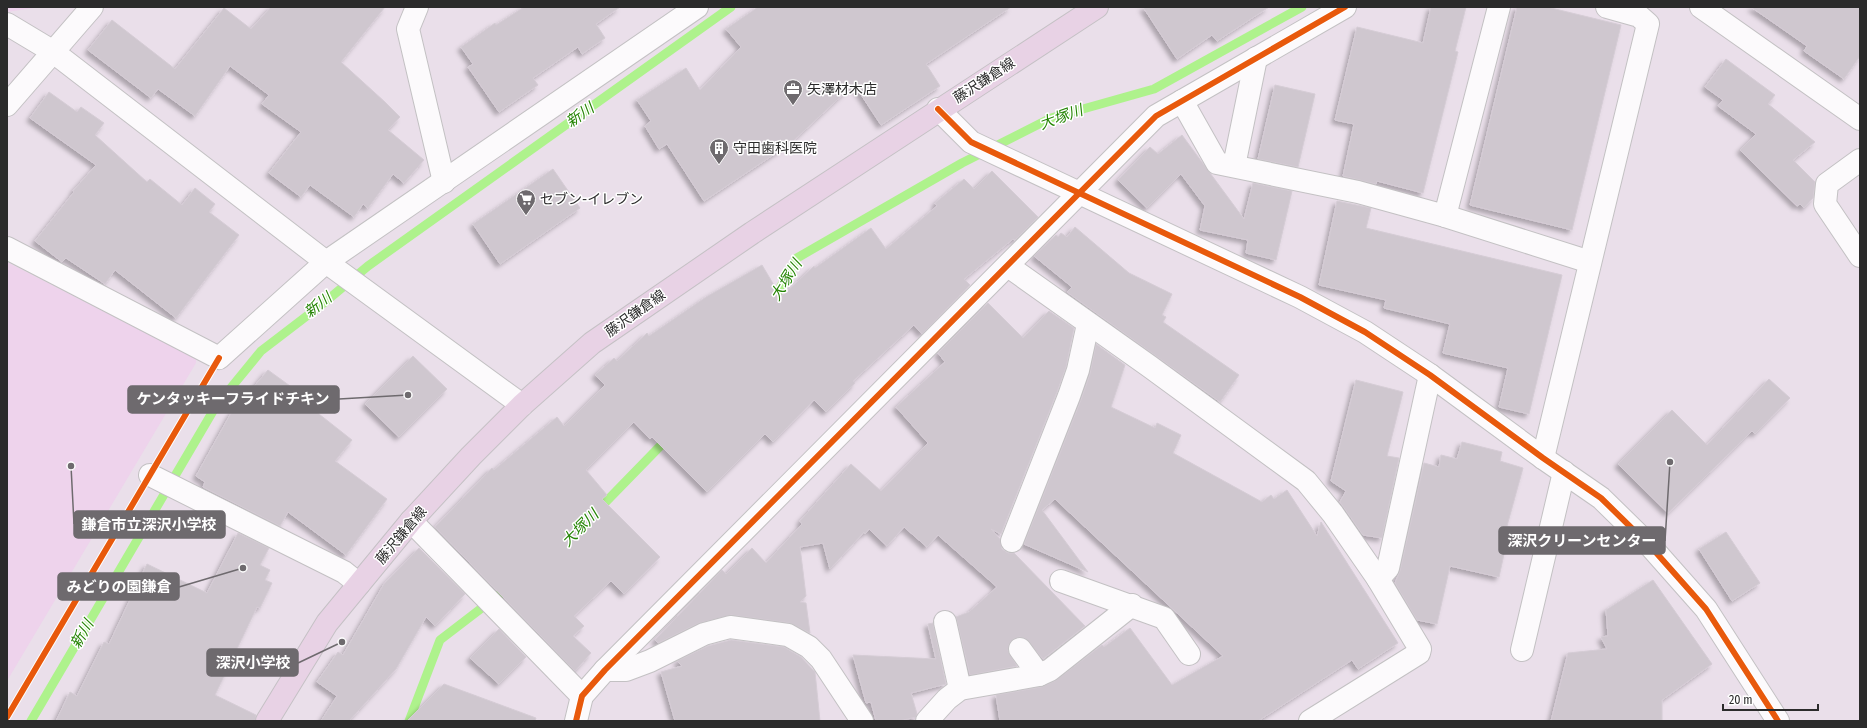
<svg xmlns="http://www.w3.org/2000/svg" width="1867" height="728" viewBox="0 0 1867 728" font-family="'Fira Sans Condensed','Noto Sans JP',sans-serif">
	<defs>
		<filter id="shadow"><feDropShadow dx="-3.5" dy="3.5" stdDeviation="2" flood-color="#0004"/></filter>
	</defs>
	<rect width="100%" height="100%" fill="#eadfea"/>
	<g fill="#eed3ec">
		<path d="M7 7H41L7 12Z"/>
		<path d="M7 262 196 359V363L7 681Z"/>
	</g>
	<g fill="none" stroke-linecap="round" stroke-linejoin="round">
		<g stroke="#aef28c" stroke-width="9">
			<path d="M772 302 797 258 962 163 1051 118 1154 89 1302 7"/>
			<path d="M597 511 669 437"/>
			<path d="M31 721 216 406 261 351 325 302 368 266 731 7"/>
			<path d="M409 721 440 640 509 587"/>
		</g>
	</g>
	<g fill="#cfc7cf" stroke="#d5ccd5" filter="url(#shadow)">
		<path d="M271 7H385L341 62 385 102 400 117 388 130 424 160 404 183 393 174 368 208 363 204 354 217 310 185 301 197 269 173 301 132 262 104 269 95 230 66 195 116 158 89 151 98 88 50 112 20 175 69 224 8 251 29Z"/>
		<path d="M524 7H620L596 24 605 38 582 54 578 47 533 78 538 85 499 112 468 67 473 64 461 47 495 23 496 25Z"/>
		<path d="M758 7H1011L926 64 940 86 881 125 854 84 791 143 704 201 667 144 659 149 645 126 651 121 637 100 686 68 700 90 741 47 726 29Z"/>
		<path d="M1143 7H1269L1217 41 1212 35 1177 59Z"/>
		<path d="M1431 7H1466L1455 51 1458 52 1423 193 1377 181 1376 184 1343 176 1354 124 1335 120 1357 27 1423 43Z"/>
		<path d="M1517 7H1547L1621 25 1572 230 1470 205Z"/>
		<path d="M1751 7H1860V56L1844 79 1804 51 1807 46Z"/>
		<path d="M1726 59 1775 95 1768 104 1815 142 1793 160 1815 182 1813 198 1804 208 1800 204 1797 206 1740 150 1756 134 1718 106 1723 100 1705 87Z"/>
		<path d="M1275 85 1315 94 1298 167 1258 159Z"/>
		<path d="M49 92 77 112 81 107 104 123 95 135 147 182 150 179 182 205 195 188 215 204 209 212 239 235 176 318 115 270 105 284 66 258 62 262 35 241 74 192 73 191 96 165 30 118Z"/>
		<path d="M1182 135 1244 219 1253 183 1292 191 1276 260 1246 253 1248 240 1200 230 1205 206 1181 174 1147 208 1118 180 1150 147 1158 154Z"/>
		<path d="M553 169 580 208 500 264 473 224Z"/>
		<path d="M992 171 1038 217 1015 240 1013 239 964 279 970 285 922 334 914 325 853 381 855 383 826 412 814 400 773 442 765 434 707 492 652 437 650 439 634 422 586 470 607 495 602 499 660 557 624 594 611 581 574 616 584 626 573 636 591 653 575 671 435 527 492 468 494 470 557 417 564 426 605 385 595 375 614 358 617 361 647 333 649 336 706 297 762 265 781 297 814 266 815 268 871 228 886 249 937 206 935 203 964 179 974 189Z"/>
		<path d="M1337 201 1371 208 1366 228 1562 275 1529 414 1499 407 1508 368 1443 353 1450 324 1384 308 1386 300 1319 285Z"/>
		<path d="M1075 227 1129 273 1172 294 1162 315 1166 317 1163 322 1239 375 1220 402 1067 292 1072 287 1034 256 1056 235 1058 237 1061 233 1067 237Z"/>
		<path d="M988 303 1023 338 1049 311 1074 328 1066 367 1057 392 1001 534 991 529 1000 539 1002 549 1008 553H1014L1085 626 1043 659 1025 638 1019 637 1013 639 1009 644 1008 651 1017 666 970 675 956 617 969 612 997 587 938 535 927 547 904 527 887 546 869 529 865 534 864 532 830 569 823 543 800 547 806 596 800 602 806 603 810 633 790 623 731 615 699 623 658 643 655 640 722 570 726 574 752 548 766 563 802 524 800 521 851 464 881 491 928 443 896 407 945 362 938 353Z"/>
		<path d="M1096 344 1125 365 1111 407 1155 428 1157 423 1181 435 1173 453 1262 502 1271 495 1274 499 1287 490 1317 536 1321 522 1398 643 1358 669 1352 660 1258 721H1000L996 695 1041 687 1055 681 1102 645 1104 647 1130 628 1172 685 1223 656 1055 499 1042 510 1088 572 1024 544 1081 400 1090 374Z"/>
		<path d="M413 356 447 389 399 437 365 404Z"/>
		<path d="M268 370 308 399 305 403 352 440 335 461 387 499 346 555 288 512 280 526 203 487 205 482 196 476 230 415Z"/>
		<path d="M1769 379 1790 398 1755 434 1752 431 1668 513 1618 464 1672 410 1707 445Z"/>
		<path d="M1356 380 1403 392 1387 456 1399 458 1382 538 1363 535 1340 502 1346 491 1331 481Z"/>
		<path d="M1462 442 1502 452 1500 461 1523 468 1507 526 1510 527 1499 577 1450 566 1437 624 1417 620 1395 583 1400 571 1424 463 1439 467 1441 455 1457 459Z"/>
		<path d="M1726 532 1760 583 1732 601 1699 549Z"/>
		<path d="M238 533 269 548 260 565 270 570 265 580 272 583 260 608 257 607 215 695 256 715 255 721H56L70 692 77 696 104 642 109 644 147 564 207 593Z"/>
		<path d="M419 548 465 594 435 626 426 617 396 669 349 721H321L337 696 317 682 338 652 343 655 384 584Z"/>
		<path d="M1653 580 1712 664 1662 700V721H1551L1568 653 1607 649 1601 637 1608 636 1606 610Z"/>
		<path d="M933 623 946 684 911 693 917 714 916 717 899 721H876L871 702 866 703 853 655 936 659 928 624Z"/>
		<path d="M499 629 526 657 499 684 470 658Z"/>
		<path d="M731 640 784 647 801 657 815 672 820 721H675L661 672 682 666 677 661 708 646Z"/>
		<path d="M444 684 536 718 535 721H407Z"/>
	</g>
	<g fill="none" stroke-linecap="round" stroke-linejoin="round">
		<g stroke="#c3c1c3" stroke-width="24">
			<g id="minor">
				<path d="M417 7 408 29 444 182"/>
				<path d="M1701 7 1860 119"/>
				<path d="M7 24 52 51 326 262 522 405"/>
				<path d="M1182 101 1217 163 1358 192 1445 216 1590 262"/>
				<path d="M7 105 92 7"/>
				<path d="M938 109 971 142 1300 297 1365 332 1430 375 1543 458 1601 498 1652 548 1706 609 1778 721"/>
				<path d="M1860 160 1827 184 1825 204 1860 256"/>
				<path d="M1234 166 1256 58"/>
				<path d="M1445 216 1499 7"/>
				<path d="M7 248 219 358 326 262 697 7"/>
				<path d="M1008 266 1149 366 1306 481 1333 514 1378 579 1420 649 1419 653 1310 721"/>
				<path d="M1543 458 1648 24 1639 16 1607 7"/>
				<path d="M150 475 344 572 359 584"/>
				<path d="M411 521 582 696"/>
				<path d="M1012 541 1069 396 1078 370 1088 324"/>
				<path d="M1378 579 1388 568 1430 375"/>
				<path d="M1061 581 1164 618 1189 654"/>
				<path d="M945 622 960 689"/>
				<path d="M1020 649 1039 675"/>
				<path d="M1522 650 1564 472"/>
				<path d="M605 670H626L650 661 704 634 730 627 788 635 809 647 821 659 862 721"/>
				<path d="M576 721 582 696 605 670 1156 116 1345 7"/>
				<path d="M927 721 947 699 960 689 1039 675 1050 670 1132 605"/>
			</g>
		</g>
		<g stroke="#c5c1c5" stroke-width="24">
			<path id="major" d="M267 721 327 623 411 521 471 456 522 405 592 343 752 233 1097 7"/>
		</g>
		<use href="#minor" stroke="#fcfafc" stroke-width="22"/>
		<use href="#major" stroke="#e8d2e5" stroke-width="22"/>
		<g stroke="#fff" stroke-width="8">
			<g id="cycleway">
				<path d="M938 109 971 142 1300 297 1365 332 1430 375 1543 458 1601 498 1652 548 1706 609 1778 721"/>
				<path d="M7 717 219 358"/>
				<path d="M576 721 582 696 605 670 1156 116 1345 7"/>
			</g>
		</g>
		<use href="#cycleway" stroke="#e8590c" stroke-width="6"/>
	</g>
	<defs>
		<g id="office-pin" transform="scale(1)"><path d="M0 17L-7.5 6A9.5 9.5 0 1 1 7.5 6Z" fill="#6e6a6e" stroke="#fff"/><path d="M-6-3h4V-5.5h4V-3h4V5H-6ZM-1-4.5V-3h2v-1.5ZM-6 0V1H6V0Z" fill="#fff"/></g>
		<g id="building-pin" transform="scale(1)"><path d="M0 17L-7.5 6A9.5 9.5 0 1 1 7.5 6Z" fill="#6e6a6e" stroke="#fff"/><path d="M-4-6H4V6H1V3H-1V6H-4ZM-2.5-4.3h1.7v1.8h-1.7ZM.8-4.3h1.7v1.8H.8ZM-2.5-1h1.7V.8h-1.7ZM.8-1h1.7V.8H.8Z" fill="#fff"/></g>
		<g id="supermarket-pin" transform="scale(1)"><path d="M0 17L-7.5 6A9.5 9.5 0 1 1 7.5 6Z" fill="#6e6a6e" stroke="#fff"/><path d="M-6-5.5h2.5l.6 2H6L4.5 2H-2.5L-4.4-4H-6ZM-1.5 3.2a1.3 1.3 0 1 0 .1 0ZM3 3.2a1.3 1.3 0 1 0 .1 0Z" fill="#fff"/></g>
	</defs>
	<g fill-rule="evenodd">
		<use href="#office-pin" x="793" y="89"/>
		<use href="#building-pin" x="719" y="148"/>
		<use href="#supermarket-pin" x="526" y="199"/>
	</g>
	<g text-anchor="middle" stroke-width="3" stroke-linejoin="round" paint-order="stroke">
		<g font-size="14" fill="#2b2b2b" stroke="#fff">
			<text transform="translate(984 80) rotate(-33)" y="5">藤沢鎌倉線</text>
			<text transform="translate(635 313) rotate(-35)" y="5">藤沢鎌倉線</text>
			<text transform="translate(401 535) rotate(-50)" y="5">藤沢鎌倉線</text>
		</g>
		<g font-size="14" fill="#2b2b2b" stroke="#fff" text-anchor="start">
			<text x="807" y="94">矢澤材木店</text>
			<text x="733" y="153">守田歯科医院</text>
			<text x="540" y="204">セブン-イレブン</text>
		</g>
		<g font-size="15" font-style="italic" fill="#248404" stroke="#fff">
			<text transform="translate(580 115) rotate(-35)" y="5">新川</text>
			<text transform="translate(1061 117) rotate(-20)" y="5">大塚川</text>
			<text transform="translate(786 280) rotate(-58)" y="5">大塚川</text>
			<text transform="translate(318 305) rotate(-38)" y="5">新川</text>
			<text transform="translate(580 528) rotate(-45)" y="5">大塚川</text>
			<text transform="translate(82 634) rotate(-60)" y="5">新川</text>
		</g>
	</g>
	<path fill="none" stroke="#6e6a6e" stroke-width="1.5" d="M408 395L339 399M71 466L74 524M1670 462L1665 541M243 568L179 587M342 642L298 663"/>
	<g fill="#6e6a6e" stroke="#fff" stroke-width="1.5">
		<circle cx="408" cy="395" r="4"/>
		<circle cx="71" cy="466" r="4"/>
		<circle cx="1670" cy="462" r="4"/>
		<circle cx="243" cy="568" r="4"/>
		<circle cx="342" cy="642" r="4"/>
	</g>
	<g fill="#6e6a6e" stroke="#6e6a6e" stroke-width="1.5">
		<rect x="128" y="386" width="211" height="27" rx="4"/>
		<rect x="74" y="511" width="151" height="27" rx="4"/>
		<rect x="1499" y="527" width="166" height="27" rx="4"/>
		<rect x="58" y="573" width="121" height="27" rx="4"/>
		<rect x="207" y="649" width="91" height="27" rx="4"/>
	</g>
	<g font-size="15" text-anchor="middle" font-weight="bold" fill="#fff">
		<text x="233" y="404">ケンタッキーフライドチキン</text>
		<text x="149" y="530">鎌倉市立深沢小学校</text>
		<text x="1582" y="546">深沢クリーンセンター</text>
		<text x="119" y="592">みどりの園鎌倉</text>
		<text x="253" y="668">深沢小学校</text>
	</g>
	<rect width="1867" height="728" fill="none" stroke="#2b2b2b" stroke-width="16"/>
	<path d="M1723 704v6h95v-6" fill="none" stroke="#2b2b2b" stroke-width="2"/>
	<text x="1729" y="704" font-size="12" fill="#2b2b2b" stroke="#ffffff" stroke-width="3" paint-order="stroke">20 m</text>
</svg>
